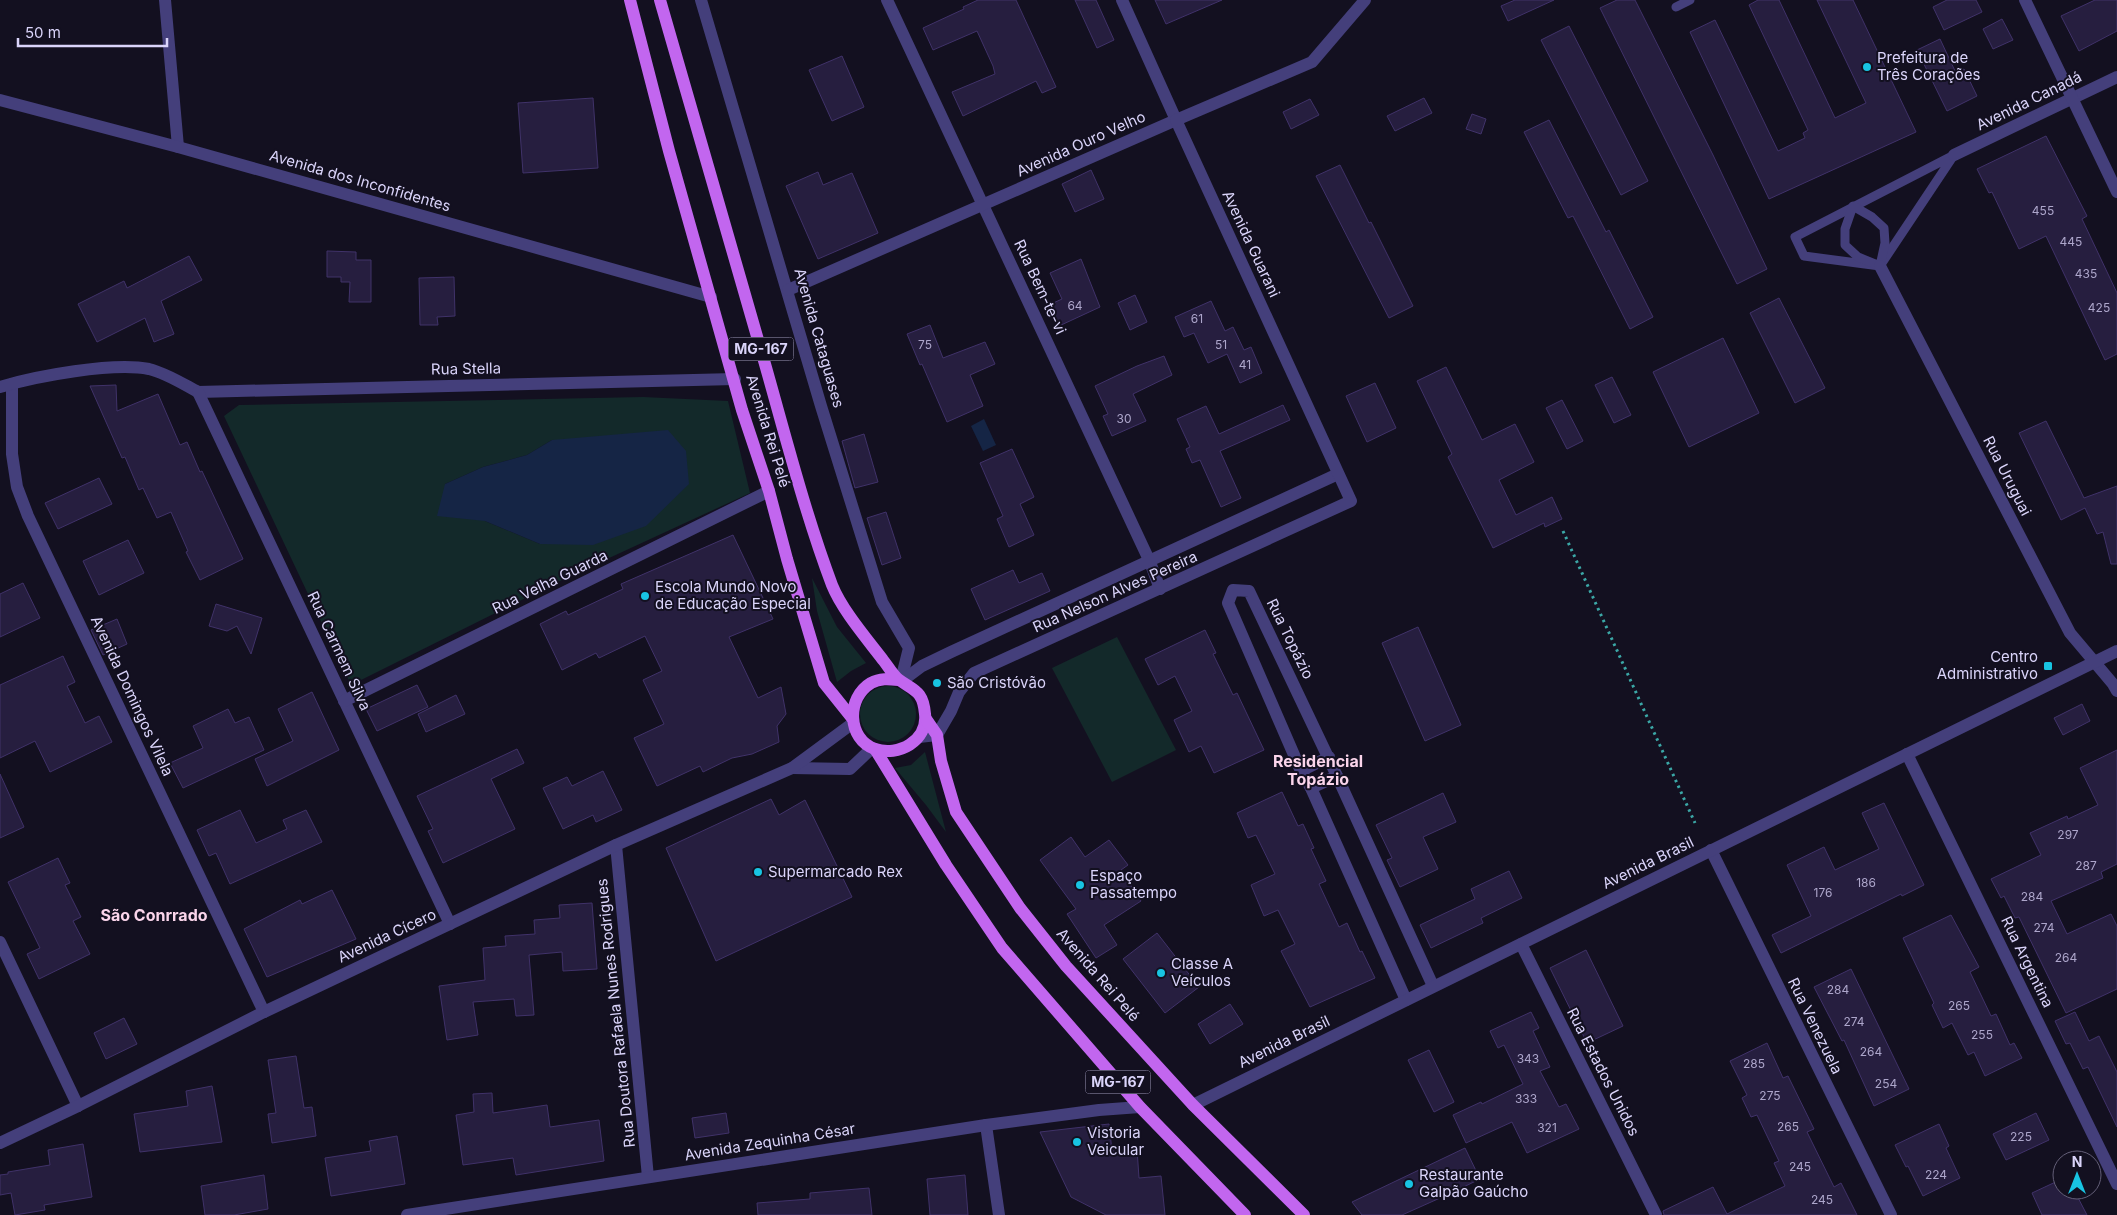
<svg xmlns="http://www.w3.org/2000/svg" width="2117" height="1215" viewBox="0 0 2117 1215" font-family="Inter,sans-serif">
	<rect width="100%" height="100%" fill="#131020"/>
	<g fill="#13292a" fill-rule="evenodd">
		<path d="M643 397 728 401 750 493 568 577 351 685 224 416 239 405ZM552 440 540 544 485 521 445 484 483 467 527 455Z"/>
		<path d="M812 578 837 627 866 663 851 671 837 682 817 611Z"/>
		<path d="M1117 637 1176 750 1112 782 1052 668Z"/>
		<circle cx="888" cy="714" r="28"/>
		<path d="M925 752 946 832 926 805 895 768 911 765Z"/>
	</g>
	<g fill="#152545">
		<path d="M984 419 996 445 983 451 971 426Z"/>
		<path d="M668 430 686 451 689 484 646 526 593 545 540 544 485 521 437 516 445 484 483 467 527 455 552 440Z"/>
	</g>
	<g fill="#261e3f" stroke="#403269">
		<path d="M978 0H1016L1056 87 1042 93 1036 81 963 116 952 92 995 74 993 66 977 31 933 50 923 28 964 9 963 7Z"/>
		<path d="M1075 0H1096L1114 40 1097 48Z"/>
		<path d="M1155 0H1222L1166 24Z"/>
		<path d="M1515 0H1554L1508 21 1501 6Z"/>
		<path d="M1617 0H1635L1713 155 1767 269 1737 284 1600 8Z"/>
		<path d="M1758 0H1779L1835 118 1866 103 1817 0H1853L1916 132 1769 199 1690 32 1715 20 1778 151 1805 138 1803 133 1808 130 1749 5Z"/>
		<path d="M1947 0H1976L1982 12 1944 30 1933 7Z"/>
		<path d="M2095 0H2117V31L2079 51 2061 16Z"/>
		<path d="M2002 19 2013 40 1993 49 1983 29Z"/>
		<path d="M1569 26 1648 181 1621 195 1541 40Z"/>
		<path d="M1940 39 1956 73 1964 69 1977 96 1947 111 1917 50Z"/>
		<path d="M842 56 864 107 832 121 809 70Z"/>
		<path d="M593 98 598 168 523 173 518 103Z"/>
		<path d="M1424 98 1432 113 1395 131 1387 116Z"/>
		<path d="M1310 99 1319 115 1291 129 1283 112Z"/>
		<path d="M1472 114 1486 119 1481 134 1466 129Z"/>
		<path d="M1549 120 1606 232 1609 230 1653 317 1630 329 1573 216 1568 218 1524 132Z"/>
		<path d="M2046 136 2087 216 2082 219 2117 293V354L2105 360 2046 236 2019 249 1992 192 1989 193 1977 169Z"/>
		<path d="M1340 165 1369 223 1371 222 1413 306 1389 318 1316 176Z"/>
		<path d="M1091 170 1104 199 1075 212 1062 184Z"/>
		<path d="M818 172 823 185 852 173 878 233 818 259 786 186Z"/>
		<path d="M327 251 356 252V260H371V302H349L350 282H341V277H327Z"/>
		<path d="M189 256 202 280 161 301 174 334 154 342 145 318 97 342 78 304 124 281 127 288Z"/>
		<path d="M1081 259 1100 307 1059 326 1049 305 1062 299 1050 273Z"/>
		<path d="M454 277 455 316 437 317 438 325H420L419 278Z"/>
		<path d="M1135 295 1147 322 1130 330 1118 303Z"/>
		<path d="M1779 298 1825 388 1795 403 1750 313Z"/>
		<path d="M1211 301 1225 331 1233 327 1244 350 1251 347 1262 373 1240 383 1227 354 1208 363 1194 333 1184 337 1175 317Z"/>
		<path d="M930 325 943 358 985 342 995 364 970 375 983 406 947 422 922 364 920 365 907 334Z"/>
		<path d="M1723 338 1759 413 1689 447 1653 372Z"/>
		<path d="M1164 356 1172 375 1133 394 1146 421 1112 436 1103 416 1108 414 1095 386 1137 366Z"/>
		<path d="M1446 367 1482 440 1515 424 1534 462 1499 480 1516 515 1552 497 1562 519 1545 527 1544 523 1493 548 1448 457 1452 454 1417 381Z"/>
		<path d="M1612 377 1631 415 1614 423 1595 385Z"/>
		<path d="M1375 383 1396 428 1367 442 1346 396Z"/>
		<path d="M116 385 117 411 158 394 180 445 187 442 200 472 202 471 243 559 200 580 186 552 188 551 171 512 157 518 143 488 139 490 125 457 122 458 90 386Z"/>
		<path d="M1562 400 1583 441 1567 449 1546 408Z"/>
		<path d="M1283 405 1290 420 1220 451 1241 498 1221 507 1200 460 1192 463 1186 449 1190 447 1177 419 1206 406 1219 434Z"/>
		<path d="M2046 421 2084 498 2117 486V564H2111L2103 532 2097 534 2085 508 2061 520 2019 433Z"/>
		<path d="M864 434 878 482 855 488 842 441Z"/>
		<path d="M1012 449 1034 497 1020 504 1034 535 1009 547 997 519 1003 516 980 463Z"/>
		<path d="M99 478 112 504 58 529 45 503Z"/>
		<path d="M886 512 901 558 882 565 867 518Z"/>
		<path d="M733 535 773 619 729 637 758 698 781 687 786 714 777 726 779 742 752 754 732 758 703 772 700 766 657 786 634 738 664 724 643 680 662 671 645 636 599 658 596 653 562 670 540 624 566 611 568 615 623 589 621 584Z"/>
		<path d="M128 540 144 573 99 595 83 561Z"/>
		<path d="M1013 570 1019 583 1042 573 1050 591 985 620 971 589Z"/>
		<path d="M23 583 40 618 0 637V594Z"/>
		<path d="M216 604 262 618 251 654 237 626 227 631 209 626Z"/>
		<path d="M117 619 127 644 103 655 91 630Z"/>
		<path d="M1418 627 1461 725 1425 741 1382 643Z"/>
		<path d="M1205 630 1216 653 1213 654 1233 695 1237 693 1264 750 1214 773 1201 746 1189 752 1174 720 1192 711 1175 676 1158 685 1145 659Z"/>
		<path d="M63 656 75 682 67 686 85 723 99 716 112 742 50 772 35 741 0 758V685Z"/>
		<path d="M417 685 428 707 377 731 366 709Z"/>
		<path d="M312 692 339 750 267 786 255 759 293 741 278 709Z"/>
		<path d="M456 695 465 714 426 732 418 714Z"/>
		<path d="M2082 704 2090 721 2063 735 2054 718Z"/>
		<path d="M228 709 235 723 249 717 264 750 183 788 170 763 203 748 193 726Z"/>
		<path d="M517 749 524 763 491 779 515 829 443 863 428 831 433 829 417 796Z"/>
		<path d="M2117 750V864L2101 872 2103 878 2051 901 2067 934 2111 914 2117 926V989L2066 1013 2019 917 2015 918 2004 896 2001 898 1991 879 2041 855 2030 833 2067 816 2068 819 2098 805 2080 768Z"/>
		<path d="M603 771 622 810 596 822 593 815 563 829 543 788 567 777 572 786Z"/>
		<path d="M0 774 24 827 0 838Z"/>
		<path d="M1282 792 1298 826 1303 824 1314 848 1311 849 1326 881 1319 884 1339 927 1347 923 1360 952 1362 951 1375 978 1310 1007 1281 951 1295 944 1278 910 1264 916 1251 885 1275 874 1256 835 1248 838 1237 813Z"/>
		<path d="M1443 793 1456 822 1423 837 1438 869 1400 887 1387 860 1392 858 1376 825Z"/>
		<path d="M771 799 779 815 805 800 852 897 716 961 666 848Z"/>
		<path d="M1884 803 1924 885 1902 896 1901 894 1781 953 1772 935 1811 916 1787 865 1824 847 1835 870 1879 849 1862 813Z"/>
		<path d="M240 810 256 843 287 829 283 820 306 810 322 842 230 884 216 853 209 856 197 830Z"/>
		<path d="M1071 837 1085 857 1109 840 1128 865 1121 870 1141 901 1104 925 1117 945 1096 958 1067 914 1076 909 1040 860Z"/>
		<path d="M58 858 70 883 65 885 81 917 73 921 90 954 39 979 27 954 40 948 8 882Z"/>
		<path d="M1509 871 1522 898 1481 918 1483 923 1431 948 1420 925 1475 899 1471 889Z"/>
		<path d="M332 890 356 939 267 977 244 929 300 900 302 904Z"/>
		<path d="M592 903 597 969 563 971 562 952 529 955 534 1015 516 1016 514 999 473 1002 478 1035 447 1040 439 986 485 980 483 948 506 946 505 936 535 934 534 920 560 918 559 905Z"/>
		<path d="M1951 915 1979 967 1970 972 1991 1016 1996 1014 2010 1045 2014 1043 2022 1058 1985 1076 1974 1052 1968 1055 1952 1023 1943 1028 1932 1005 1934 1003 1903 938Z"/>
		<path d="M1157 933 1199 987 1165 1013 1123 959Z"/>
		<path d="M1586 950 1623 1026 1587 1043 1550 968Z"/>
		<path d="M1851 969 1909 1089 1874 1106 1844 1040 1842 1041 1814 987Z"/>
		<path d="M1230 1004 1243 1024 1210 1044 1198 1024Z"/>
		<path d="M1531 1012 1539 1028 1533 1031 1550 1067 1540 1071 1559 1107 1566 1104 1579 1129 1527 1153 1512 1122 1466 1143 1453 1115 1481 1102 1482 1104 1523 1084 1504 1045 1498 1048 1490 1031Z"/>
		<path d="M2075 1012 2089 1041 2099 1036 2117 1072V1127L2088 1067 2083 1069 2070 1043 2066 1044 2055 1021Z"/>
		<path d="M124 1018 137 1044 106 1059 94 1033Z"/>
		<path d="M1767 1043 1783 1078 1788 1076 1814 1129 1807 1132 1834 1187 1841 1183 1857 1215H1664L1663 1211 1713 1187 1727 1214 1785 1186 1774 1163 1779 1161 1757 1115 1751 1117 1742 1098 1747 1095 1730 1061Z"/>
		<path d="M1429 1050 1454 1102 1434 1112 1408 1060Z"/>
		<path d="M296 1056 304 1108 312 1107 316 1136 272 1143 268 1114 276 1113 268 1060Z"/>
		<path d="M212 1086 222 1142 140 1152 134 1114 188 1106 186 1091Z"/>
		<path d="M492 1093 493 1113 547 1105 550 1127 599 1120 604 1161 516 1175 513 1158 463 1165 456 1115 474 1112 473 1094Z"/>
		<path d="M726 1113 729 1133 695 1138 692 1118Z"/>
		<path d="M2036 1113 2049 1140 2006 1160 1993 1134Z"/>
		<path d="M1109 1124 1112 1151 1137 1149 1139 1178 1161 1176 1165 1215H1106L1071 1197 1040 1132Z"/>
		<path d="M1939 1124 1949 1146 1946 1148 1960 1178 1923 1196 1908 1166 1906 1167 1895 1145Z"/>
		<path d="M397 1136 405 1184 331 1196 325 1158 371 1151 369 1141Z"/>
		<path d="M83 1144 92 1197 44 1205 45 1210 15 1215 11 1193 0 1195V1175L8 1174V1172L50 1165 48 1150Z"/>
		<path d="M1465 1148 1480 1179 1449 1194 1402 1215H1362L1352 1202Z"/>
		<path d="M264 1175 268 1209 234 1215H205L201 1186Z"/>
		<path d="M965 1175 968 1215H930L927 1179Z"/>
		<path d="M2062 1179V1190H2074L2087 1215H2042L2032 1193Z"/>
		<path d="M869 1188 872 1215H758L757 1203 810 1199V1193Z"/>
	</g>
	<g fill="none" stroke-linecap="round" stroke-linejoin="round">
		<path stroke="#3ba7a6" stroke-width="3" stroke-dasharray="2.5 4" stroke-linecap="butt" d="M1563 531 1695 823"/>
		<g stroke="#443f7b" stroke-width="9">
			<path d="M1676 7 1690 0"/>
			<path d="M1954 155 1880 266 1804 256 1795 237Z"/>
			<path d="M1853 206 1872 217 1884 228 1885 243 1880 266 1858 257 1845 245V229Z"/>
		</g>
		<g stroke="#443f7b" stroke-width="12">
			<path d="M165 0 178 147"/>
			<path d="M701 0 821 406 882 602 909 648 901 680"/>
			<path d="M887 0 1150 562 1160 589"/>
			<path d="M1954 155 2117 77"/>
			<path d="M1880 266 2070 633 2113 684 2117 691"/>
			<path d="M788 290 1176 120 1122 0"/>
			<path d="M12 384V454L17 487 28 516 264 1012"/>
			<path d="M0 387C36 376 113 362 149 369 166 373 183 384 198 392L735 379"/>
			<path d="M198 392 450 924"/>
			<path d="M344 701 769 491"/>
			<path d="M1907 754 2117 1184"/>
			<path d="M792 768 850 769 872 748"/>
			<path d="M1301 771 1329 757"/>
			<path d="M1311 788 1337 776"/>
			<path d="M616 845 648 1177"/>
			<path d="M1711 850 1891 1215"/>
			<path d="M0 942 78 1106"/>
			<path d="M1521 944 1656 1215"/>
			<path d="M1406 1000 1311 788 1301 771 1228 603 1233 590 1249 591 1337 776 1433 986"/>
			<path d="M986 1125 999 1215"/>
			<path d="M0 1143 78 1106 264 1012 616 845 792 768 853 723"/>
			<path d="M407 1215 986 1125 1099 1110 1140 1107"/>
		</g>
		<g stroke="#443f7b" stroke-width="12">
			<path d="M2025 0 2117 192"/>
			<path d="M0 100 178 147 711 297"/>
			<path d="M902 681 922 666 951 652 1338 474"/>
			<path d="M919 737 937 735 951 711 959 692 974 673 1351 501 1176 120 1312 62 1365 0"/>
			<path d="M1193 1105 2117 651"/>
		</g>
		<g stroke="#c266ef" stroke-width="12">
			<path d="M630 0 669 151 742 410 769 491 787 559 824 683 852 718"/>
			<path d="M660 0C695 121 730 243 765 364 786 438 805 513 832 585 842 610 867 639 883 660 888 666 892 674 898 679 914 691 923 690 925 714 928 741 898 757 875 749 847 739 846 698 871 683 880 678 889 679 899 680"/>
			<path d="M926 719 937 735 941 761 956 812 1020 908 1066 966 1193 1105 1304 1215"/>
			<path d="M875 749 946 865 1002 948 1140 1107 1245 1215"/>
		</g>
	</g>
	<g fill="#18c4e2" stroke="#131020" stroke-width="2">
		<circle cx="1867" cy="67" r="5"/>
		<circle cx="645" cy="596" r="5"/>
		<rect x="2043" y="661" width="10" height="10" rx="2.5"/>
		<circle cx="937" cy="683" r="5"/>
		<circle cx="758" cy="872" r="5"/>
		<circle cx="1080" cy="885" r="5"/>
		<circle cx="1161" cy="973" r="5"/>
		<circle cx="1077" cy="1142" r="5"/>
		<circle cx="1409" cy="1184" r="5"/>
	</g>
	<g text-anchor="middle" stroke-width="4" stroke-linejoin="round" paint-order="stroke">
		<g font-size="12" fill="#ada6cb">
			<text x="2043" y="215">455</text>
			<text x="2071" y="246">445</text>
			<text x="2086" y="278">435</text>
			<text x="1075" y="310">64</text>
			<text x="2099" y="312">425</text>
			<text x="1197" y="323">61</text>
			<text x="925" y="349">75</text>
			<text x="1221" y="349">51</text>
			<text x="1245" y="369">41</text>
			<text x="1124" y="423">30</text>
			<text x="2068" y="839">297</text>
			<text x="2086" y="870">287</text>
			<text x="1866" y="887">186</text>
			<text x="1823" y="897">176</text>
			<text x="2032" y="901">284</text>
			<text x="2044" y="932">274</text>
			<text x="2066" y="962">264</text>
			<text x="1838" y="994">284</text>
			<text x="1959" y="1010">265</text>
			<text x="1854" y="1026">274</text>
			<text x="1982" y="1039">255</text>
			<text x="1871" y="1056">264</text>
			<text x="1528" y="1063">343</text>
			<text x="1754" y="1068">285</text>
			<text x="1886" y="1088">254</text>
			<text x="1770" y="1100">275</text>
			<text x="1526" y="1103">333</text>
			<text x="1788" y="1131">265</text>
			<text x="1547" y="1132">321</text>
			<text x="2021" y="1141">225</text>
			<text x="1800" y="1171">245</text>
			<text x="1936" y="1179">224</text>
			<text x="1822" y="1204">245</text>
		</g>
		<g fill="#131020" stroke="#9e99b9" stroke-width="1">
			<rect x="728.5" y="337.5" width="65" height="23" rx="4"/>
			<rect x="1085.5" y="1070.5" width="65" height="23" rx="4"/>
		</g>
		<g font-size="14" font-weight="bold" fill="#dad4fa">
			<text x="761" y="354">MG-167</text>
			<text x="1118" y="1087">MG-167</text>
		</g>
		<g font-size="15" fill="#dad4fa" stroke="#131020" text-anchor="start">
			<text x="1877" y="63">Prefeitura de<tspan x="1877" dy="17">Três Corações</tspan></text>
			<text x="655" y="592">Escola Mundo Novo<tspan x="655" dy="17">de Educação Especial</tspan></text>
			<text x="2038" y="662" text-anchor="end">Centro<tspan x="2038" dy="17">Administrativo</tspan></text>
			<text x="947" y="688">São Cristóvão</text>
			<text x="768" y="877">Supermarcado Rex</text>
			<text x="1090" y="881">Espaço<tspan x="1090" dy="17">Passatempo</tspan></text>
			<text x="1171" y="969">Classe A<tspan x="1171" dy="17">Veículos</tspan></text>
			<text x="1087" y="1138">Vistoria<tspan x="1087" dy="17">Veicular</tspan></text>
			<text x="1419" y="1180">Restaurante<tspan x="1419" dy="17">Galpão Gaúcho</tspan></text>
		</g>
		<g font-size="15" fill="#dad4fa" stroke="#131020">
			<text transform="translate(2029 101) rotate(-26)" y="5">Avenida Canadá</text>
			<text transform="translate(1081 144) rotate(-24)" y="5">Avenida Ouro Velho</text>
			<text transform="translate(360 181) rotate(16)" y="5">Avenida dos Inconfidentes</text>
			<text transform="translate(1251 244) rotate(65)" y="5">Avenida Guarani</text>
			<text transform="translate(1040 287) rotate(65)" y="5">Rua Bem-te-vi</text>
			<text transform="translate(819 338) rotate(74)" y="5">Avenida Cataguases</text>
			<text transform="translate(466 369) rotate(-1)" y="5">Rua Stella</text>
			<text transform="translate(768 431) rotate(73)" y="5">Avenida Rei Pelé</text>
			<text transform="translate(2007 476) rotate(63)" y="5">Rua Uruguai</text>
			<text transform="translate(550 582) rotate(-26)" y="5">Rua Velha Guarda</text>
			<text transform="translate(1115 592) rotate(-24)" y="5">Rua Nelson Alves Pereira</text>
			<text transform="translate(1290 639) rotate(64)" y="5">Rua Topázio</text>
			<text transform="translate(339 651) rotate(65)" y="5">Rua Carmem Silva</text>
			<text transform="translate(132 696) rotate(65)" y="5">Avenida Domingos Vilela</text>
			<text transform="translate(1648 863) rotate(-26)" y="5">Avenida Brasil</text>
			<text transform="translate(387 936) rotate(-25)" y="5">Avenida Cícero</text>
			<text transform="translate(2027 962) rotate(64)" y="5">Rua Argentina</text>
			<text transform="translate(1098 975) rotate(49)" y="5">Avenida Rei Pelé</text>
			<text transform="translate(616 1013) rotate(-96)" y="5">Rua Doutora Rafaela Nunes Rodrigues</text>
			<text transform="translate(1815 1026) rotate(64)" y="5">Rua Venezuela</text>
			<text transform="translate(1284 1042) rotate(-26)" y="5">Avenida Brasil</text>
			<text transform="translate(1603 1072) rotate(63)" y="5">Rua Estados Unidos</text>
			<text transform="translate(770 1142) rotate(-9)" y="5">Avenida Zequinha César</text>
		</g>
		<g font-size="16" font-weight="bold" fill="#fbd5eb" stroke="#131020">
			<text x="1318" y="767">Residencial<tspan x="1318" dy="18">Topázio</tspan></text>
			<text x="154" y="921">São Conrrado</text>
		</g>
	</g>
	<g transform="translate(2077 1175)"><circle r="24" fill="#131020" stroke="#635e77"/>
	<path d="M0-4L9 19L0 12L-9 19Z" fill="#18c4e2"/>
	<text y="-8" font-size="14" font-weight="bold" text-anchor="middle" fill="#dad4fa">N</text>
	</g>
	<path d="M18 38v8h149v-8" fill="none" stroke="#dad4fa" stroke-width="2.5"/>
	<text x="25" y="38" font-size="15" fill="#dad4fa" stroke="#131020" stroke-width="4" paint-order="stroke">50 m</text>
</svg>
